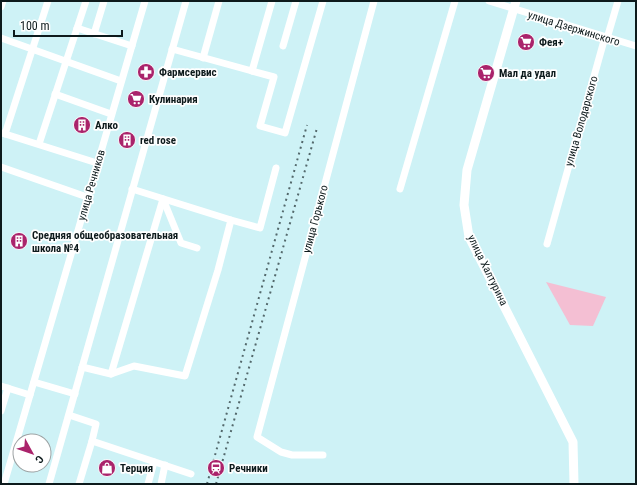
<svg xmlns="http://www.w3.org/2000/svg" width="637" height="485" viewBox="0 0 637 485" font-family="'Roboto Condensed',sans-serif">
	<rect width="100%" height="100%" fill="#cef2f6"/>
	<path fill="#f4bfd3" d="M546 282 606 297 593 326 570 325Z"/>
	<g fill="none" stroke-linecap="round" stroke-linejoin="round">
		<g stroke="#fff" stroke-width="7">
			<path d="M489 1 636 46"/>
			<path d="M1 7 3 1"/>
			<path d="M77 28 132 46"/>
			<path d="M94 34 104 1"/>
			<path d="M1 38 121 81"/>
			<path d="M283 46 296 1"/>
			<path d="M172 49 252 71 272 1"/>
			<path d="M203 58 219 1"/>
			<path d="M252 71 274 77 260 126 285 133 323 1"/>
			<path d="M55 94 111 114"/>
			<path d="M2 133 97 163"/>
			<path d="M5 134 48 1"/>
			<path d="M39 144 86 1"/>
			<path d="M1 167 87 197"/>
			<path d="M400 189 455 1"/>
			<path d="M163 199 181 243 197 248"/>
			<path d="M231 220 260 228 276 168"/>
			<path d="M547 244 605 37 608 35 618 1"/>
			<path d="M82 367 111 374 134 366 185 376 218 270 231 220 132 189"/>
			<path d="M111 374 163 199"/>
			<path d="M34 382 75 394"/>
			<path d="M1 386 30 395"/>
			<path d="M1 411 8 388"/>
			<path d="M69 415 96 424 92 441 191 474"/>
			<path d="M323 455H292L281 452 257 437 374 1"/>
			<path d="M4 484 145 1"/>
			<path d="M49 484 186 1"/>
			<path d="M79 484 92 441"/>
			<path d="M148 484 154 462"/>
			<path d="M161 484 165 465"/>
		</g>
		<path stroke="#fff" stroke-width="9" d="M516 1 467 170 464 205 469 237 573 442 574 484"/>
		<g stroke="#53686b" stroke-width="2" stroke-dasharray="2 4" stroke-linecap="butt">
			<path d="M207 484 307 125"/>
			<path d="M216 484 317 128"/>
		</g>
	</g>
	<defs>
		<g id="supermarket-disc" transform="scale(0.9)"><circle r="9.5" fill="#aa236b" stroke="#fff"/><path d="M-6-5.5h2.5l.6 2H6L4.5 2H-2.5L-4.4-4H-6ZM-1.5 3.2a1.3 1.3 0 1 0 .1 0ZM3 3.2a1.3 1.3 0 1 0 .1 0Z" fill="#fff"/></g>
		<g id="pharmacy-disc" transform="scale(0.9)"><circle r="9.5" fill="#aa236b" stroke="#fff"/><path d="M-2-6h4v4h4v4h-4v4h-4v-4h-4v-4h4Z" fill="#fff"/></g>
		<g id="building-disc" transform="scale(0.9)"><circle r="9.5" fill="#aa236b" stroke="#fff"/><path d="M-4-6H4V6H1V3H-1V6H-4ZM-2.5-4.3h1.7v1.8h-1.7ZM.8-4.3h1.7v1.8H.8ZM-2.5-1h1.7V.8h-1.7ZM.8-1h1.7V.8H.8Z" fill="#fff"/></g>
		<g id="shop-disc" transform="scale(0.9)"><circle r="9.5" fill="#aa236b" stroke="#fff"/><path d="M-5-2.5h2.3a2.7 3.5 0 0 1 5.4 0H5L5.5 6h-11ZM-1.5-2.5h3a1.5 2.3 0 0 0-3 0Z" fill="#fff"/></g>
		<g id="station-disc" transform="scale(0.9)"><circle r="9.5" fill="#aa236b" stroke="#fff"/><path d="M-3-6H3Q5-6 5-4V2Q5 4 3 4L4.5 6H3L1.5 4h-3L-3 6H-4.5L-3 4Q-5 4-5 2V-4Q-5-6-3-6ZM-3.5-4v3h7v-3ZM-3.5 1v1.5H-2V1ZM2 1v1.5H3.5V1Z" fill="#fff"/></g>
	</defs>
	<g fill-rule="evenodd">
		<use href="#supermarket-disc" x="526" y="42"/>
		<use href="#pharmacy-disc" x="146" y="72"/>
		<use href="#supermarket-disc" x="486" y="73"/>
		<use href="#supermarket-disc" x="136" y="99"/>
		<use href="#building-disc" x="82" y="125"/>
		<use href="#building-disc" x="127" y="140"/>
		<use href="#building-disc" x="19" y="241"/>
		<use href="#shop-disc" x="107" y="468"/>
		<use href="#station-disc" x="216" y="468"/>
	</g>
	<g text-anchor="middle" stroke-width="3.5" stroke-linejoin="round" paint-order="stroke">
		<g font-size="11" fill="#0d1a1c" stroke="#fff">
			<text transform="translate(574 28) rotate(17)" y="4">улица Дзержинского</text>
			<text transform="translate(581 121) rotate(-74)" y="4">улица Володарского</text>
			<text transform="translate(91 185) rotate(-74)" y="4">улица Речников</text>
			<text transform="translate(315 219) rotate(-75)" y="4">улица Горького</text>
			<text transform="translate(488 270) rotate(64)" y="4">улица Халтурина</text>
		</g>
		<g font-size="11" font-weight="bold" fill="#0d1a1c" stroke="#fff" text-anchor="start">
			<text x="539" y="46">Фея+</text>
			<text x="159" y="76">Фармсервис</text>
			<text x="499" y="77">Мал да удал</text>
			<text x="149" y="103">Кулинария</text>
			<text x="95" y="129">Алко</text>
			<text x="140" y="144">red rose</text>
			<text x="32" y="239">Средняя общеобразовательная<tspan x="32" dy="13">школа №4</tspan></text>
			<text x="120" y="472">Терция</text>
			<text x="229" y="472">Речники</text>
		</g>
	</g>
	<rect width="637" height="485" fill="none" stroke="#0d1a1c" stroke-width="4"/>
	<g transform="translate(32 453) rotate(130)"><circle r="19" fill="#ffffff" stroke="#9ea3a4"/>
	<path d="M0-3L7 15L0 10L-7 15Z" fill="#aa236b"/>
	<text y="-6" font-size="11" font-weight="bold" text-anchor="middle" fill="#0d1a1c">С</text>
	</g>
	<path d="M14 30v6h108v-6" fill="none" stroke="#0d1a1c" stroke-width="2"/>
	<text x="20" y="30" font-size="12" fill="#0d1a1c" stroke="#ffffff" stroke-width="3" paint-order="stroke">100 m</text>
</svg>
